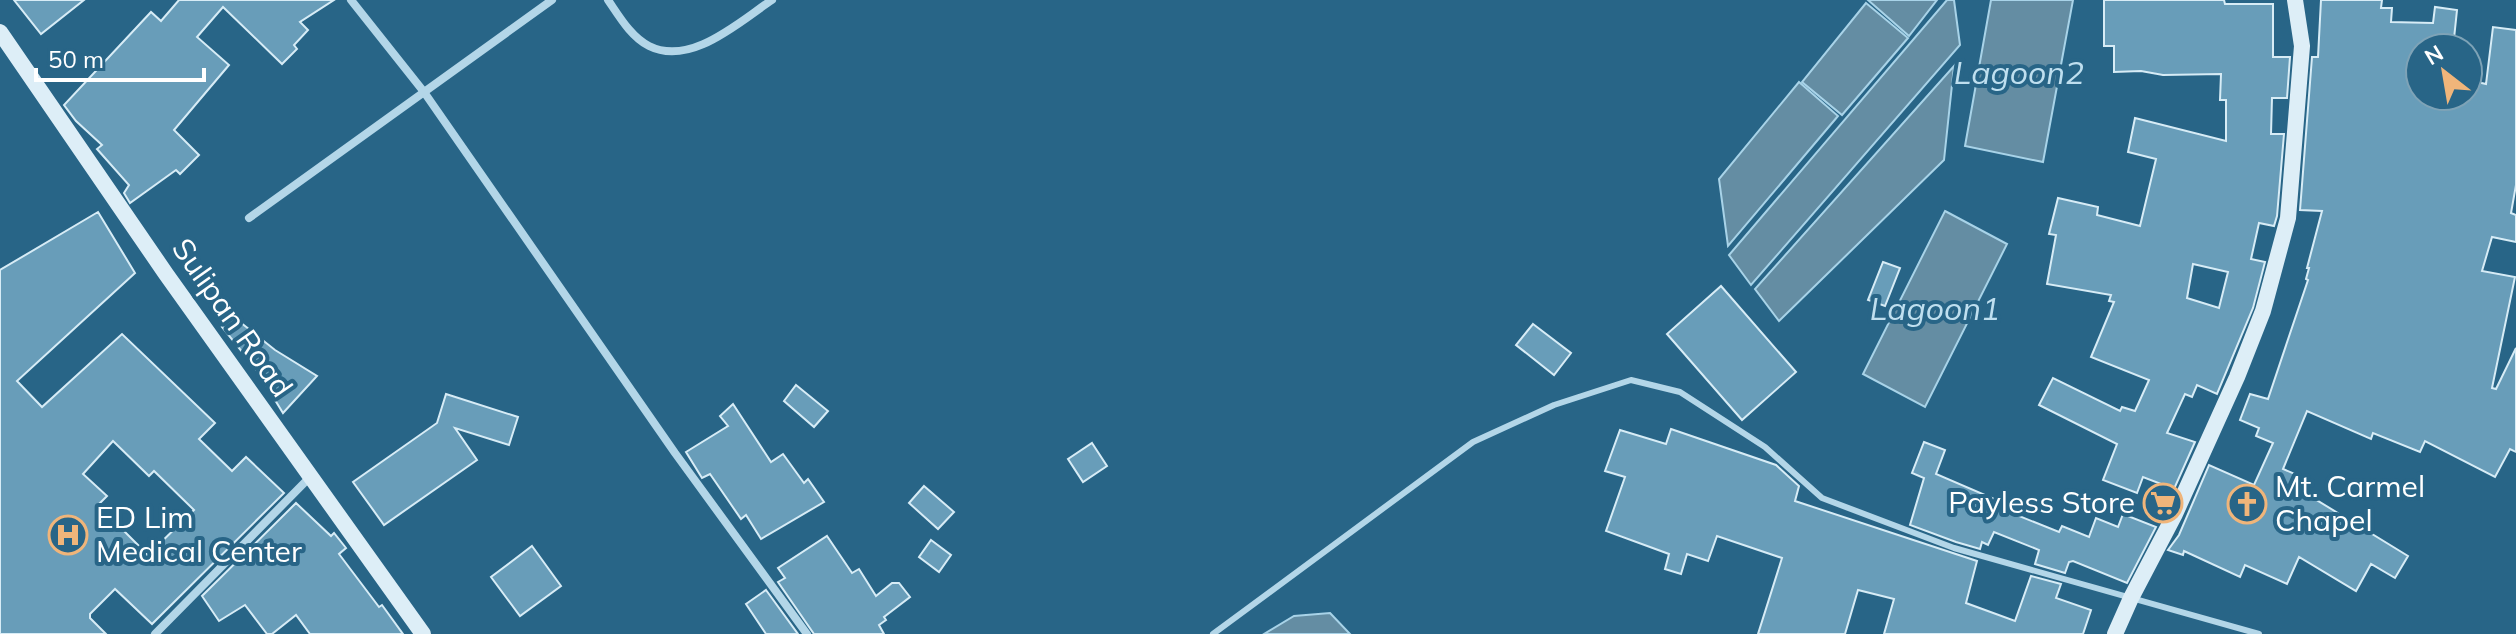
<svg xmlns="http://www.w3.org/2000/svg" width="2516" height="634" viewBox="0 0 2516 634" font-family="Mulish,sans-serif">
	<rect width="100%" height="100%" fill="#286587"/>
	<g fill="#648da3" stroke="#a8d3e8" stroke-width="2">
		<path d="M1868 0H1937L1909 36Z"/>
		<path d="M1947 0H1954L1960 45 1751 285 1729 255Z"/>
		<path d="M1991 0H2073L2043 162 1965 146Z"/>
		<path d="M1866 3 1908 38 1842 115 1802 82Z"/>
		<path d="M1954 66 1944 160 1779 321 1755 289Z"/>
		<path d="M1799 82 1838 116 1728 246 1719 179Z"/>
		<path d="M1945 211 2007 244 1925 407 1863 374Z"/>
		<path d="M1330 613 1350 634H1264L1294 616Z"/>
	</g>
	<g fill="#689db9" stroke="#d7ecf6" stroke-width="2" fill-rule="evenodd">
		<path d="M14 0H84L41 34Z"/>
		<path d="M179 0H334L300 22 308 30 294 45 297 49 282 64 223 7 197 37 229 65 174 130 199 155 180 174 176 170 130 203 124 193 129 185 97 149 102 145 76 121 64 105 151 12 161 21Z"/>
		<path d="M2104 0H2224L2225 4H2273V57H2290L2287 98H2272L2271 134H2284L2277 216 2274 226 2259 223 2251 259 2265 262 2253 308 2217 394 2197 385 2192 397 2185 394 2167 433 2195 442 2174 489 2143 477 2137 493 2103 480 2117 444 2039 405 2053 378 2120 411 2122 407 2135 411 2149 380 2091 357 2114 302 2109 301 2111 295 2047 284 2056 235 2049 234 2058 198 2098 207 2097 215 2140 226 2156 159 2128 152 2135 118 2226 141V100H2220L2221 74 2163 75 2141 71 2114 72V46H2104ZM2193 264 2228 272 2219 308 2187 298Z"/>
		<path d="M2321 0H2382L2381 8H2392L2391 22 2433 23 2435 7 2457 10 2453 48H2420V96H2468V80L2486 84 2493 27 2516 30V185L2511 213 2516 215V242L2492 237 2482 271 2515 277 2492 388 2496 389 2516 348V452L2510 449 2495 477 2425 441 2420 452 2373 433 2371 439 2307 411 2283 469 2302 477 2297 488 2408 556 2395 578 2371 564 2356 591 2299 557 2287 584 2245 565 2240 577 2184 551 2183 555 2168 550 2179 535 2209 465 2254 485 2273 443 2256 436 2259 428 2240 420 2250 394 2268 399 2308 280 2306 279 2309 268H2307L2322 211 2300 210 2312 57H2318Z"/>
		<path d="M98 212 135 273 17 381 42 407 122 334 215 423 199 439 232 471 246 457 284 493 152 624 115 589 90 614V618L106 634H0V270ZM113 441 149 476 154 471 194 510 148 555 98 505 107 496 83 474Z"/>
		<path d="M1883 262 1900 268 1885 306 1868 300Z"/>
		<path d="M1721 286 1796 372 1742 420 1667 334Z"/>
		<path d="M235 318 275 350 317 376 283 413 256 369 222 327Z"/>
		<path d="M1533 324 1571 353 1554 375 1516 345Z"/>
		<path d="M796 385 828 411 814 427 784 401Z"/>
		<path d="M446 394 518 417 509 445 455 428 477 460 384 525 353 482 437 423Z"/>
		<path d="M733 404 771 462 783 454 804 483 808 479 824 502 761 539 746 515 741 519 710 474 702 478 686 452 728 426 720 416Z"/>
		<path d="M1671 429 1776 465 1799 486 1795 501 1977 561 1966 603 2015 621 2031 576 2061 584 2056 598 2091 610 2083 634H1884L1894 599 1858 590 1845 634H1758L1782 558 1717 536 1708 561 1687 554 1681 574 1665 569 1669 554 1606 531 1625 477 1605 471 1620 430 1666 444Z"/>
		<path d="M1924 442 1945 450 1936 474 2006 504 2004 510 2059 532 2062 526 2089 537 2096 518 2118 527 2123 514 2156 527 2127 583 2073 561 2069 562 2065 573 2035 564 2039 550 1994 532 1988 545 1982 542 1980 549 1956 542 1910 525 1924 478 1912 473Z"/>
		<path d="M1092 443 1107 466 1083 482 1068 459Z"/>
		<path d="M924 486 954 512 938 529 909 503Z"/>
		<path d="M296 503 331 536 334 533 346 548 339 554 379 607 382 605 403 634H310L296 615 272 634H267L245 605 219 621 202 596Z"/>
		<path d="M827 536 852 573 859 569 876 596 892 583H899L910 597 884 617 886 620 879 625 884 634H814L778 582 785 578 778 568Z"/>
		<path d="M931 540 951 555 939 572 919 557Z"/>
		<path d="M532 546 561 586 520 616 491 577Z"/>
		<path d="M766 590 798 634H766L746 604Z"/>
	</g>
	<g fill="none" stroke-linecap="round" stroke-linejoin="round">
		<path stroke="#b3d6e8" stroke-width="6" d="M1213 634 1473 442 1554 405 1631 380 1680 392 1765 447 1822 498 1954 548 2259 634"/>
		<g stroke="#b3d6e8" stroke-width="8">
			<path d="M351 0 424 92 675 453 807 634"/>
			<path d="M608 0C619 16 631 37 649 46 691 67 740 21 772 0"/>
			<path d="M249 218 552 0"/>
			<path d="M155 634 310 477"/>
		</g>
		<g stroke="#ddeef7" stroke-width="16">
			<path d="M0 32 166 274 423 634"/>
			<path d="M2115 634 2131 598 2175 514 2237 377 2263 311 2288 218 2302 46 2295 0"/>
		</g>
	</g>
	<defs>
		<g id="supermarket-ring" transform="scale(2)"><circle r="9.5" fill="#286587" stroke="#f0b57a" stroke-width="1.5"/><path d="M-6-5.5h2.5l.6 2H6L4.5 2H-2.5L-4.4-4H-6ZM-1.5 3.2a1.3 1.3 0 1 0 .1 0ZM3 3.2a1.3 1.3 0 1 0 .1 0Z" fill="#f0b57a"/></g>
		<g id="church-ring" transform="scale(2)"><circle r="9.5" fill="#286587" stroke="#f0b57a" stroke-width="1.5"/><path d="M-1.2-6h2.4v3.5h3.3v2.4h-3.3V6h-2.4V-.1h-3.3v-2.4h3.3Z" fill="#f0b57a"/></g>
		<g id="hospital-ring" transform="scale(2)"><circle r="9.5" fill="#286587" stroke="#f0b57a" stroke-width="1.5"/><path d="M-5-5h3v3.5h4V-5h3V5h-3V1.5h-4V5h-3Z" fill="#f0b57a"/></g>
	</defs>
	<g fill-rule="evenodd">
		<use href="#supermarket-ring" x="2163" y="503"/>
		<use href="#church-ring" x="2247" y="504"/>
		<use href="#hospital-ring" x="68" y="535"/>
	</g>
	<g text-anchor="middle" stroke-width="8" stroke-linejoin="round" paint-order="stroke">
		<g font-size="30" fill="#fff" stroke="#286587">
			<text transform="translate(232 318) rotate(55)" y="10">Sulipan Road</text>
		</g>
		<g font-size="30" fill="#fff" stroke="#286587" text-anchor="start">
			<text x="2275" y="497">Mt. Carmel<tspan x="2275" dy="34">Chapel</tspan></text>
			<text x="2135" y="513" text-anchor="end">Payless Store</text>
			<text x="96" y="528">ED Lim<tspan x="96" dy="34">Medical Center</tspan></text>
		</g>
		<g font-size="32" font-style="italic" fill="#bfdfef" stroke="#286587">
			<text x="2019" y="84">Lagoon2</text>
			<text x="1935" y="320">Lagoon1</text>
		</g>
	</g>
	<g transform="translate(2444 72) rotate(329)"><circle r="38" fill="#286587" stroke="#7ea3b7" stroke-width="2"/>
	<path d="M0-6L14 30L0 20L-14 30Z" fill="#f0b57a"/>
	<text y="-12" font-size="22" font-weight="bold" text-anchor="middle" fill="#ffffff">N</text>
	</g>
	<path d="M36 68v12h168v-12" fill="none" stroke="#ffffff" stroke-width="4"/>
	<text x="48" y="68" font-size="24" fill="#ffffff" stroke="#286587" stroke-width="6" paint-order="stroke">50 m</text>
</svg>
